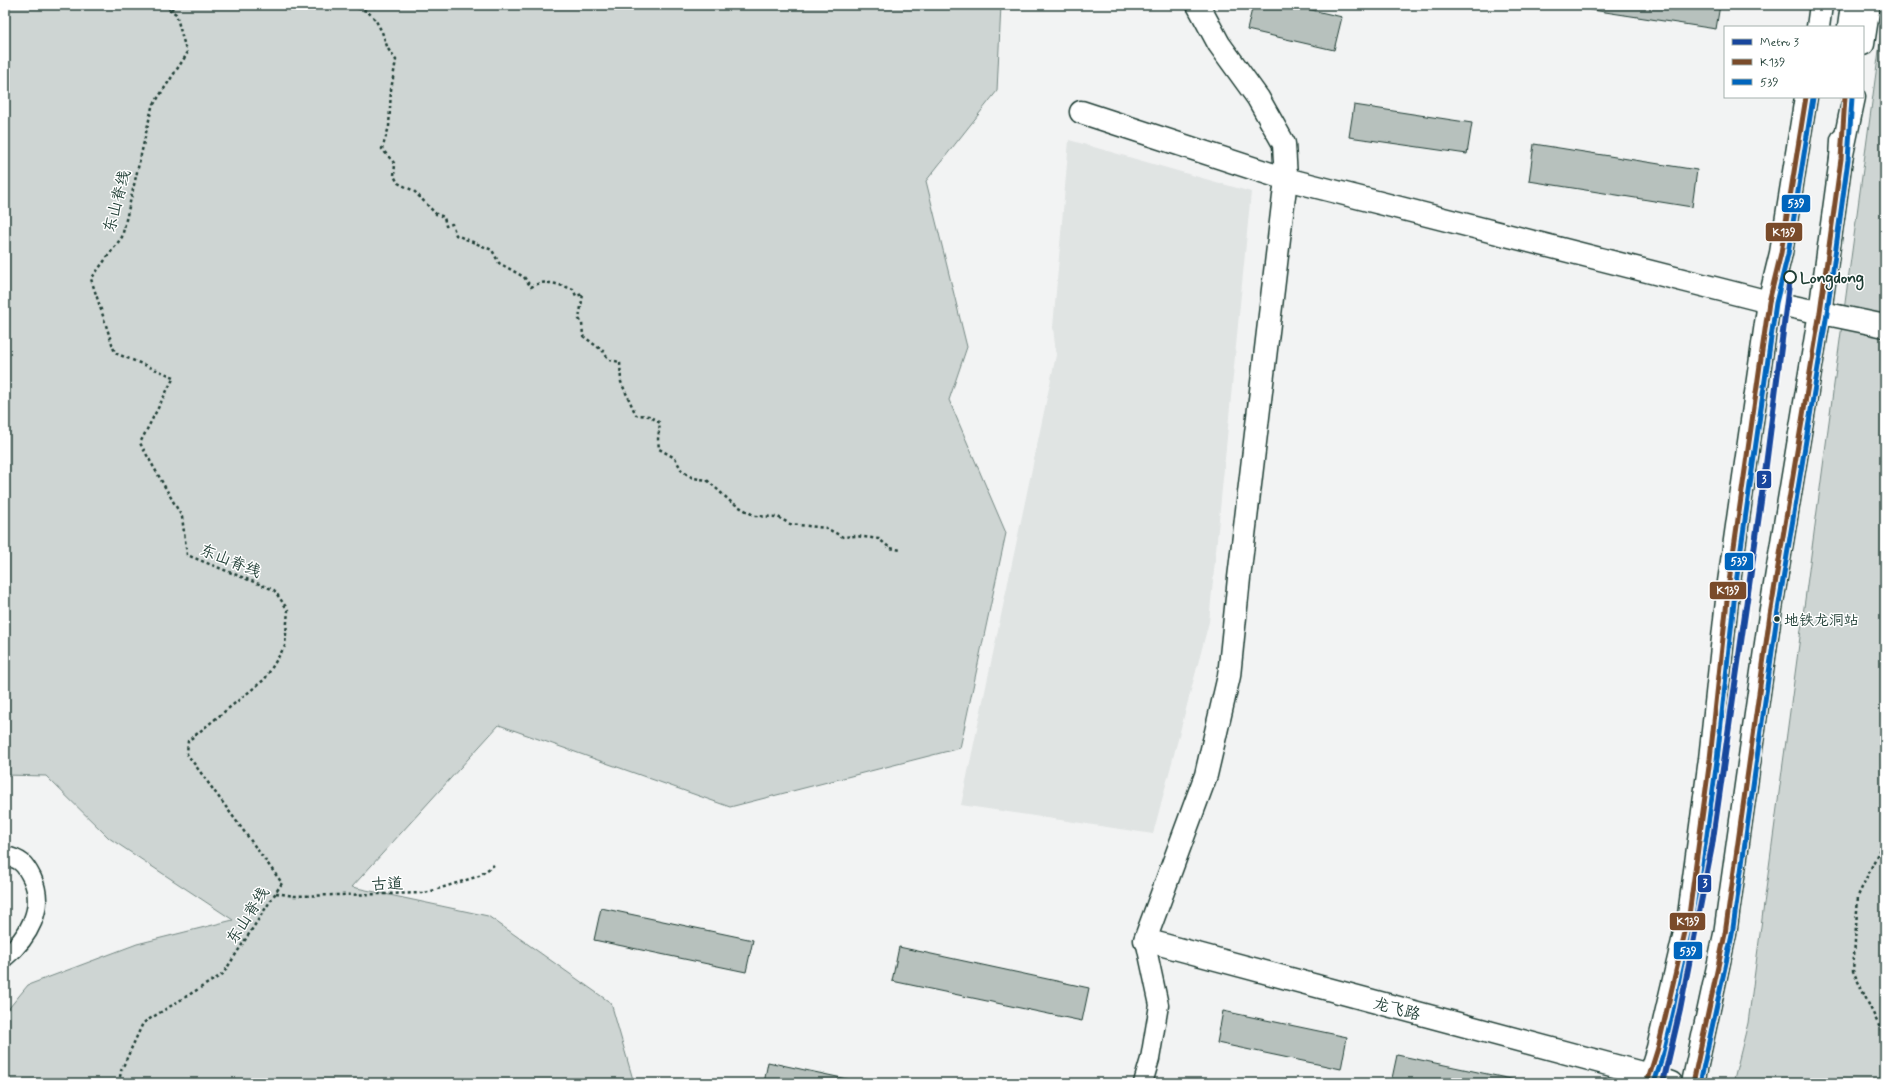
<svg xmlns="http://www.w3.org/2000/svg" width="1890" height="1088" viewBox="0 0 1890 1088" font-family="Mynerve,'LXGW WenKai TC',sans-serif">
	<rect width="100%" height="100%" fill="#f2f3f3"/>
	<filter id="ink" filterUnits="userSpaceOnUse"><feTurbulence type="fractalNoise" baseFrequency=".025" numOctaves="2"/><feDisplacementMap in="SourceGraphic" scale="8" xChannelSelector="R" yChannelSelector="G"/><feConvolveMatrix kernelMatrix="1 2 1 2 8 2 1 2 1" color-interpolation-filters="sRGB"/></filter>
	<g filter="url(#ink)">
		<path fill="#e0e4e3" d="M1069 140 1251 192 1209 622 1153 834 961 805 1056 355 1053 327Z"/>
		<g fill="#ced5d3" stroke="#768984">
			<path d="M5 5H1001L997 91 926 181 967 347 949 400 1006 533 960 748 730 807 499 725 352 887 488 916 611 1003 634 1083H5V1013L28 985 137 944 233 920 109 838 46 776 5 775Z"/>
			<path d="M1885 6V1083H1733L1748 1023Z"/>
		</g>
		<g fill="#b7c1bd" stroke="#1f3d34">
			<path d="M1253 5H1290L1342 17 1334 50 1247 30Z"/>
			<path d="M1580 5H1720L1716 29 1579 8Z"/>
			<path d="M1354 105 1472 123 1467 154 1349 137Z"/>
			<path d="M1534 144 1697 170 1692 207 1529 181Z"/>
			<path d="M601 908 753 940 746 972 594 940Z"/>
			<path d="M899 947 1089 988 1082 1021 892 981Z"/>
			<path d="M1223 1011 1347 1037 1341 1069 1217 1043Z"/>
			<path d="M1397 1055 1530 1083H1391Z"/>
			<path d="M768 1062 865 1083H764Z"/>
		</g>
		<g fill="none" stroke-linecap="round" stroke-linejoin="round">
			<g stroke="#1f3d34" stroke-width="21">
				<g id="street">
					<path d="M5 856C21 859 25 864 32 878 46 908 28 938 5 957"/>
					<path d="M1143 1083 1150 1059 1159 1005 1145 940"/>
				</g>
			</g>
			<g stroke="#1f3d34" stroke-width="25">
				<g id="secondary">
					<path d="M1198 5 1219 44 1258 98 1284 144 1286 179 1769 302 1885 326"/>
					<path d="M1081 112 1286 179 1239 578 1229 676 1206 775 1145 940 1649 1075 1671 1083"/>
				</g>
			</g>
			<g stroke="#1f3d34" stroke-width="25">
				<g id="primary">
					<path d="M1818 27 1821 5"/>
					<path d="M1849 27 1852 5"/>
					<path d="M1647 1083 1658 1048 1689 915 1710 759 1729 582 1769 302 1781 253 1806 97"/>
					<path d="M1693 1083 1725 934 1770 615 1820 312 1841 159 1842 140"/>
				</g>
			</g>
			<g stroke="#1f3d34" stroke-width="25">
				<g id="highway">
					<path d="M1863 44 1869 5"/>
					<path d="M1841 159 1854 97"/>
				</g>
			</g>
			<g stroke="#1f3d34" stroke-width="2.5" stroke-dasharray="3 3" stroke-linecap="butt">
				<path d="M346 5 367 11 375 19 382 32 388 49 396 60 391 90 389 127 382 149 395 164 394 176 398 183 414 191 436 214 444 217 446 226 452 224 456 235 492 250 499 263 524 277 531 287C545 278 558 285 573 289L576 296 583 294 579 319 582 323 583 336 603 351 609 360 620 362 621 382 636 415 649 416 660 423 658 439 659 449 675 458 682 471 693 478 707 480 731 502 755 516 778 517 790 524 826 528 843 537 856 536 879 539 890 548 901 550"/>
				<path d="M171 10 176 5"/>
				<path d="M1885 838 1858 896 1853 971 1881 1030H1885"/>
				<path d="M276 893 294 896 425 893 479 876 494 865"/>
				<path d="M119 1083 121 1071 143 1023 223 974 282 883 187 754 188 741 265 679 285 646 288 610 274 590 187 555 182 517 140 443 174 377 115 353 91 279 122 237 152 107 187 54 176 14 163 5"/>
			</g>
			<use href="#street" stroke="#fff" stroke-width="18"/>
			<use href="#secondary" stroke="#fff" stroke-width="22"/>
			<use href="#primary" stroke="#fff" stroke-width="22"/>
			<use href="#highway" stroke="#fff" stroke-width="22"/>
			<g stroke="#fff" stroke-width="8">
				<g id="bus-1">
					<path d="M1647 1083 1658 1048 1689 915 1710 759 1729 582 1769 302 1781 253 1806 97"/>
					<path d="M1693 1083 1725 934 1770 615 1820 312 1841 159 1845 97"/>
				</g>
			</g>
			<g stroke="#fff" stroke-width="8">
				<g id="bus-2">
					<path d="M1654 1083 1665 1050 1696 916 1717 760 1736 583 1776 303 1788 254 1813 98"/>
					<path d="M1700 1083 1732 935 1777 616 1827 313 1848 160 1852 97"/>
				</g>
			</g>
			<use href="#bus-1" stroke="#7a4b2a" stroke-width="5"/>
			<use href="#bus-2" stroke="#0065bd" stroke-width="5"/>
			<g stroke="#fff" stroke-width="9">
				<path id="metro-1" d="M1663 1083 1680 1010 1712 846 1765 473 1790 277"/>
			</g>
			<use href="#metro-1" stroke="#18469d" stroke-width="6"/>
		</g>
	</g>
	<circle fill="#fff" stroke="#1f3d34" stroke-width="2" cx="1790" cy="277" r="6"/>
	<circle fill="#1f3d34" stroke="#fff" stroke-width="1.5" cx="1777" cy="619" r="3.5"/>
	<g text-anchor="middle" stroke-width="3" stroke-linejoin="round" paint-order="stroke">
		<g font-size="15" fill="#1f3d34" stroke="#fff" text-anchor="start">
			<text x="1784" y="625">地铁龙洞站</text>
		</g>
		<g font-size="16" fill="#1f3d34" stroke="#fff">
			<text transform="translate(116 201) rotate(-75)" y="6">东山脊线</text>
			<text transform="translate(231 560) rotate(22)" y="6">东山脊线</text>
			<text transform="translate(387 883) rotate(-2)" y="6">古道</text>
			<text transform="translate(247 915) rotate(-57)" y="6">东山脊线</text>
			<text transform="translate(1397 1008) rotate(15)" y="6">龙飞路</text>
		</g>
		<g font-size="16" font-weight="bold" fill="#1f3d34" stroke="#fff" text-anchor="start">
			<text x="1800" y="283">Longdong</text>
		</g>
	</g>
	<g stroke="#fff" stroke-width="1.5">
		<rect x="1781" y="194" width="30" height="19" rx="4" fill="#0065bd"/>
		<rect x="1765" y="222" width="38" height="20" rx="4" fill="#7a4b2a"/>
		<rect x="1756" y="470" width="16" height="19" rx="4" fill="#18469d"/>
		<rect x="1724" y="552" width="30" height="19" rx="4" fill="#0065bd"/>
		<rect x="1709" y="581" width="38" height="19" rx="4" fill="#7a4b2a"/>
		<rect x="1697" y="874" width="15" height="19" rx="4" fill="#18469d"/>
		<rect x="1669" y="912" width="37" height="19" rx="4" fill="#7a4b2a"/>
		<rect x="1673" y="941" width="30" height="19" rx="4" fill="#0065bd"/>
	</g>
	<g font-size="11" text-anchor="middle" font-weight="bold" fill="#fff">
		<text x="1796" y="207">539</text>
		<text x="1784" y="236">K139</text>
		<text x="1764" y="483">3</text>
		<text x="1739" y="565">539</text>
		<text x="1728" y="594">K139</text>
		<text x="1705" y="887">3</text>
		<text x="1688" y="925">K139</text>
		<text x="1688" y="955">539</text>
	</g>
	<rect width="1890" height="1088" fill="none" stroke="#fff" stroke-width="20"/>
	<rect x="10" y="10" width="1870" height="1068" fill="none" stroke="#1f3d34" stroke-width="1.5" filter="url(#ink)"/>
	<rect x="1724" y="26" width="140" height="72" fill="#ffffff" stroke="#a5b1ae"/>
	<rect x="1732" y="39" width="20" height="6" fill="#18469d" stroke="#a5b1ae"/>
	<text x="1760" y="46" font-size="12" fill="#1f3d34">Metro 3</text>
	<rect x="1732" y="59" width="20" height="6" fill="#7a4b2a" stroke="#a5b1ae"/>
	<text x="1760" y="66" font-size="12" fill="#1f3d34">K139</text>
	<rect x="1732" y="79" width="20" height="6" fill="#0065bd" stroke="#a5b1ae"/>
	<text x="1760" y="86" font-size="12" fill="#1f3d34">539</text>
</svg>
